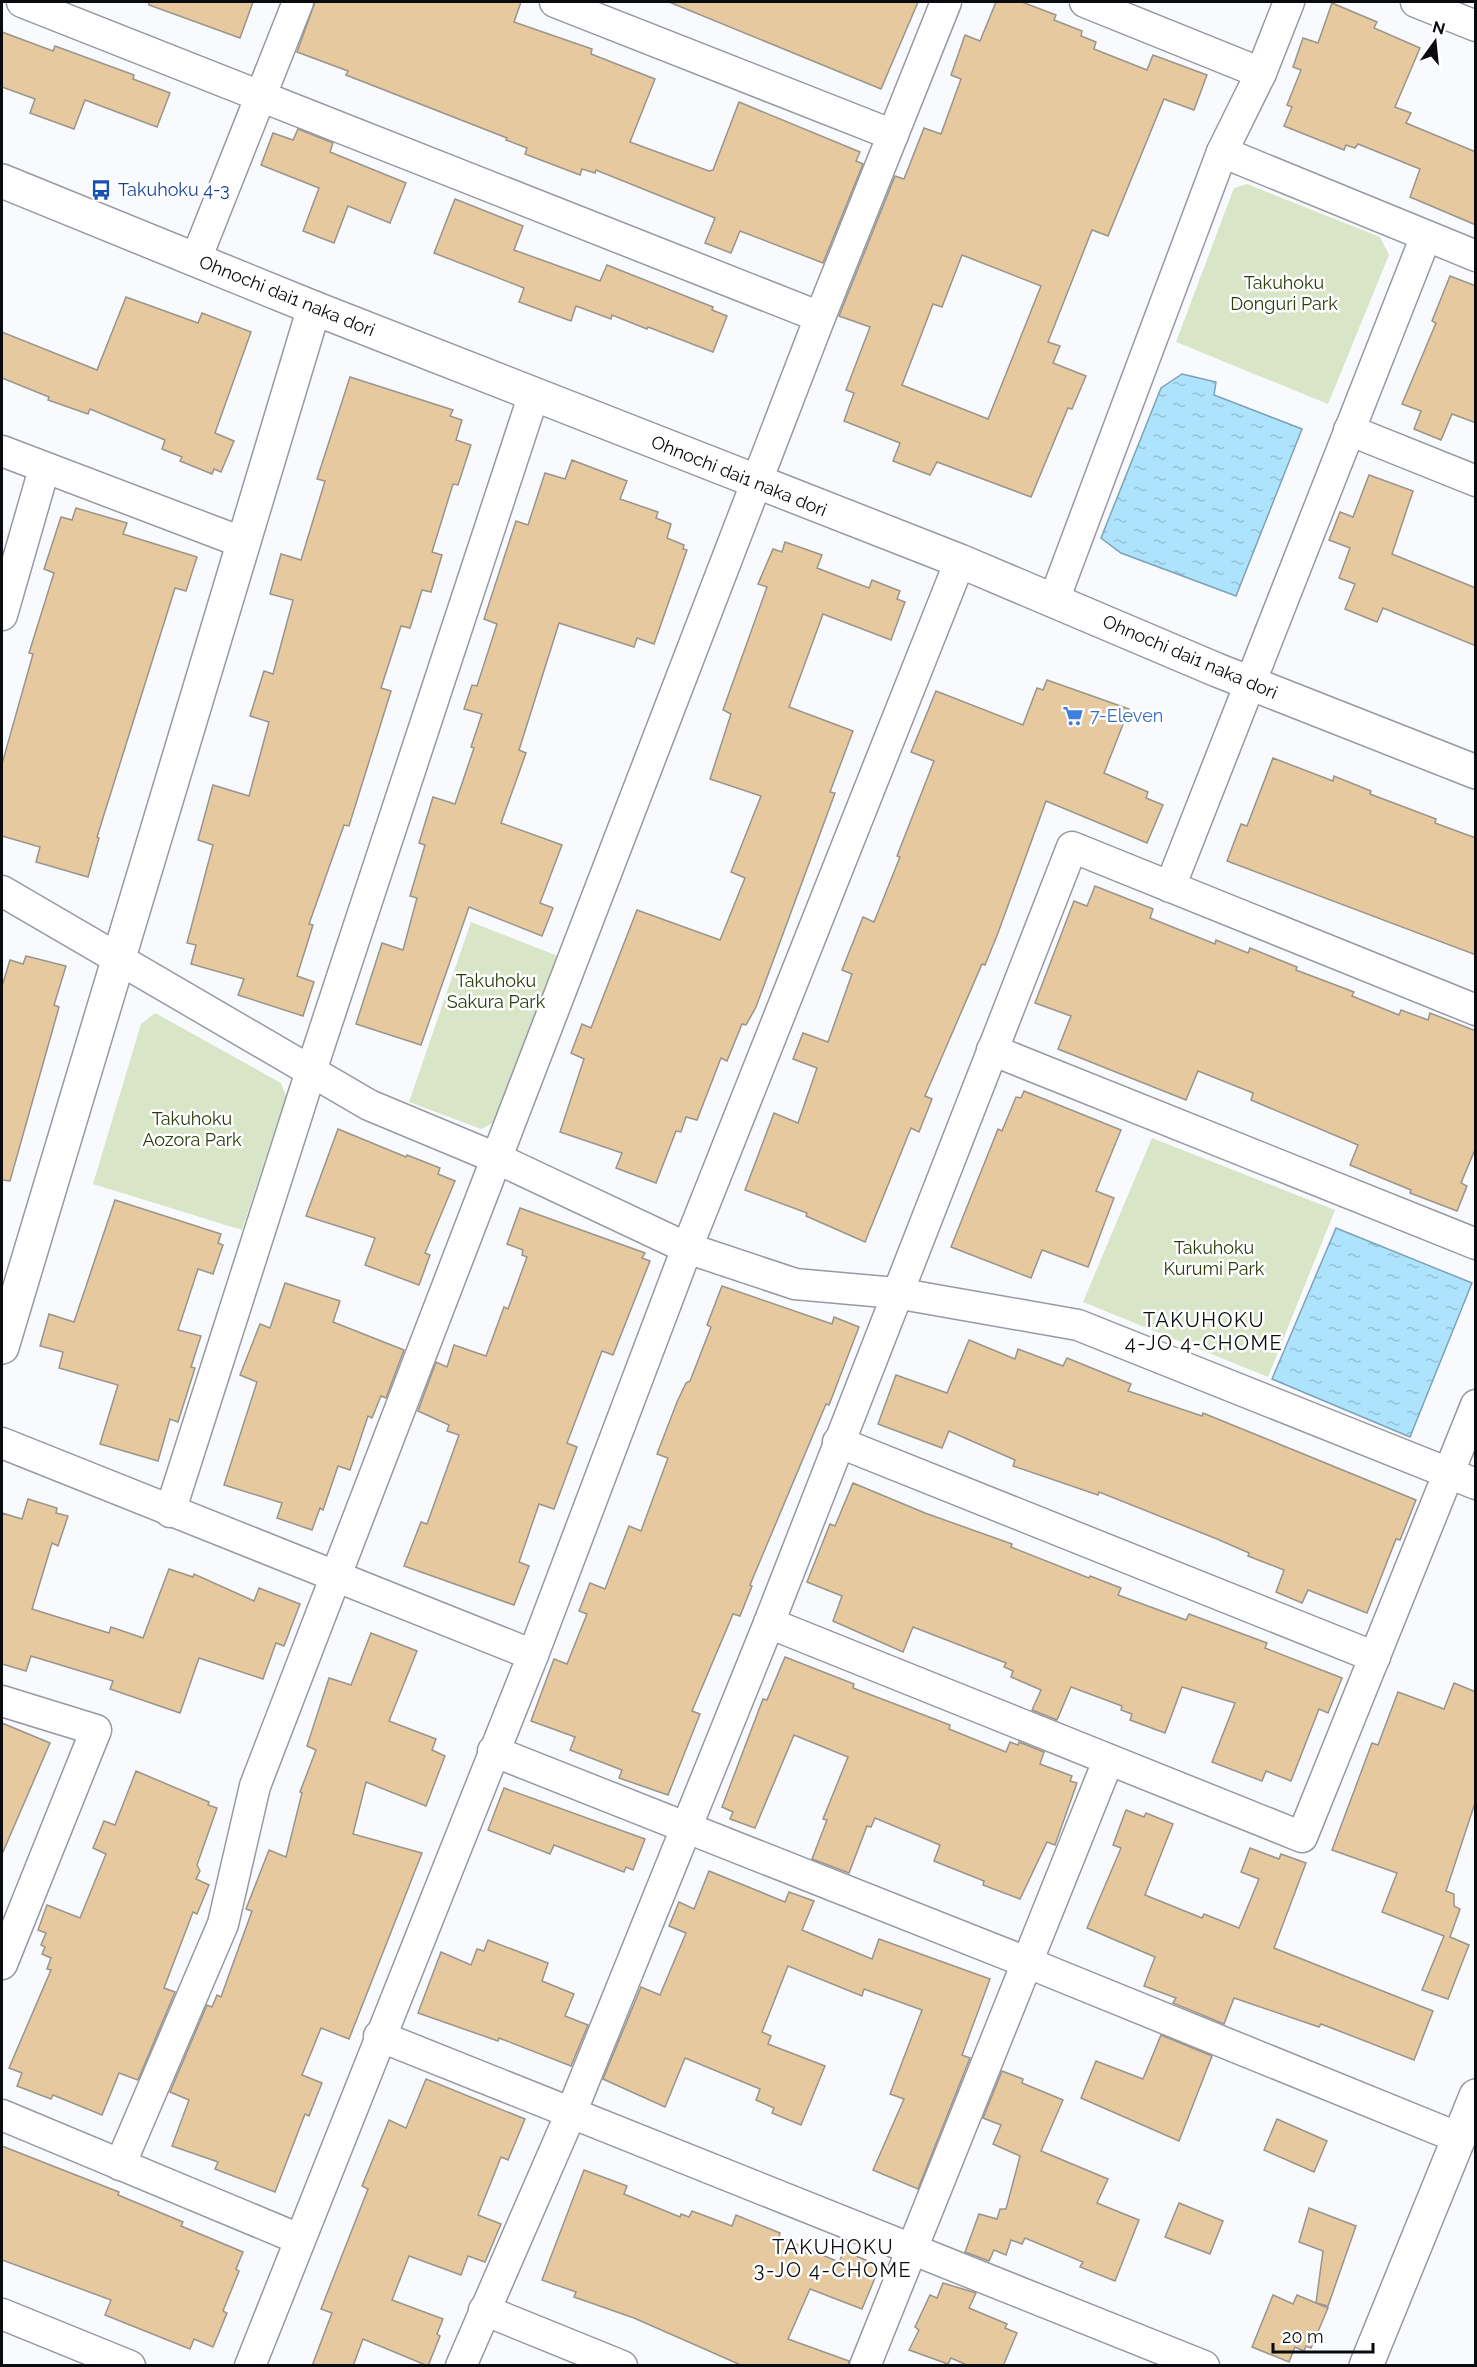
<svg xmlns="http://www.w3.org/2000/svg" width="1477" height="2367" viewBox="0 0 1477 2367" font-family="Raleway,sans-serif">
	<defs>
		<pattern id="water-ripples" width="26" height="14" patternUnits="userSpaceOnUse" patternTransform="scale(1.5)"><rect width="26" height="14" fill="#aee3fd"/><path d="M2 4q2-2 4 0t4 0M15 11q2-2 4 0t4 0" fill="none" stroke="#94c1d8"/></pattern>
	</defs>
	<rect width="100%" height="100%" fill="#f8fafe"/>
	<g fill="#d8e6c7">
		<path d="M1247 184 1380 237 1389 255 1328 404 1176 342 1234 188Z"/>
		<path d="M471 922 558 956 497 1121 481 1129 409 1102Z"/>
		<path d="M155 1013 281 1083 286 1096 242 1230 93 1184 141 1024Z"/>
		<path d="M1152 1138 1335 1210 1268 1377 1083 1302Z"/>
	</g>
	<g fill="url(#water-ripples)" stroke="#7da2b6" stroke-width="1.5">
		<path d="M1182 374 1216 382 1214 395 1302 429 1236 596 1121 553 1101 538 1161 388Z"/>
		<path d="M1336 1228 1472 1283 1410 1437 1272 1379Z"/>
	</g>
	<g fill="#e6c99f" stroke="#9a958c" stroke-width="1.5" fill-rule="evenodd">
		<path d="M149 2H253L240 38 149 5Z"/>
		<path d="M315 2H521L514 22 592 49 591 54 655 79 630 142 709 171 713 170 739 102 860 152 856 161 863 164 823 263 740 231 731 253 705 243 715 218 596 170 595 173 582 169 580 175 525 154 527 148 506 140 507 138 346 75 348 71 297 52Z"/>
		<path d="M669 2H918L881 89Z"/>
		<path d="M996 2H1022L1056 15 1054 20 1082 31 1081 36 1096 42 1094 49 1147 70 1153 55 1207 75 1194 110 1164 99 1108 236 1092 230 1048 342 1060 346 1053 363 1086 376 1072 409 1068 408 1031 497 937 462 930 475 893 461 900 443 844 421 854 393 846 390 870 327 839 316 895 176 904 179 924 128 941 134 961 79 951 75 965 35 980 41ZM962 255 1041 286 988 419 902 385 933 304 942 307Z"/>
		<path d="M1332 3 1377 22 1374 28 1420 48 1395 107 1411 113 1406 123 1476 152V225L1410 197 1420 169 1358 144 1355 148 1346 145 1344 150 1284 126 1292 107 1287 105 1301 70 1293 67 1303 38 1318 43Z"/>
		<path d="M2 32 53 51 55 46 134 75 133 79 170 93 157 127 85 100 74 129 30 113 35 99 2 87Z"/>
		<path d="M298 129 333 143 330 152 406 183 390 223 348 206 334 243 303 231 319 188 261 165 273 133 293 140Z"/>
		<path d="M455 199 523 226 514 250 600 281 607 265 713 307 712 310 727 316 713 352 648 327 647 329 612 315 611 319 576 306 571 321 519 302 524 288 434 253Z"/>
		<path d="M1450 276 1476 286V423L1452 414 1441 440 1414 429 1421 411 1402 404 1436 323 1432 321Z"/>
		<path d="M126 297 198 323 202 313 251 332 215 433 234 441 221 472 214 469 212 474 180 461 182 457 162 449 165 440 90 409 88 414 48 400 49 397 2 378V332L97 370Z"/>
		<path d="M350 377 453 410 450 416 462 420 456 440 471 445 458 485 453 484 432 552 442 555 431 592 422 590 410 628 401 626 381 688 391 691 349 826 344 825 309 924 313 925 297 976 314 982 303 1016 238 995 244 979 191 964 196 945 187 943 213 845 198 840 213 785 249 796 269 722 250 716 264 671 273 674 293 600 270 594 281 554 301 560 325 481 317 479Z"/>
		<path d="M572 460 627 481 620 499 658 512 656 518 671 524 667 538 684 545 683 549 687 550 654 644 637 638 634 647 559 623 519 750 526 753 501 823 562 845 540 903 553 908 542 936 469 907 421 1045 356 1024 382 943 403 950 417 898 410 896 425 845 419 843 433 797 455 804 474 748 471 747 482 714 464 709 472 685 477 686 497 624 484 619 516 521 528 525 545 473 565 479Z"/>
		<path d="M1369 475 1413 491 1392 554 1476 588V646L1383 608 1377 622 1345 609 1355 584 1339 578 1350 548 1329 540 1340 512 1353 517Z"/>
		<path d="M76 508 127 523 123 534 197 557 186 591 175 588 97 837 99 838 88 877 36 862 40 847 2 836V764L33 654 29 653 54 573 44 569 61 517 72 520Z"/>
		<path d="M785 542 822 555 817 568 869 588 872 580 900 591 897 599 905 602 891 640 823 614 789 707 853 731 830 792 835 793 756 1007 746 1025 742 1024 727 1061 721 1058 697 1120 686 1117 681 1132 676 1131 656 1183 616 1168 622 1153 560 1132 584 1059 571 1053 582 1024 591 1028 637 910 720 940 745 878 731 872 761 796 710 779 731 714 723 710 767 587 758 584 773 549 782 552Z"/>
		<path d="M1047 680 1129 709 1104 773 1148 792 1146 798 1163 805 1147 843 1046 801 998 933 985 965 982 964 925 1096 932 1099 919 1132 911 1128 865 1242 806 1216 807 1213 745 1190 774 1113 798 1123 817 1068 793 1059 803 1033 828 1042 852 974 842 970 863 917 874 922 900 857 897 856 934 761 911 752 936 691 1023 725 1037 688 1043 690Z"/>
		<path d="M1273 758 1333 781 1334 776 1371 791 1370 794 1436 819 1435 823 1476 838V955L1227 861 1241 824 1247 826Z"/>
		<path d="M1095 886 1153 909 1150 918 1215 944 1216 940 1248 953 1250 948 1297 967 1296 970 1354 992 1352 996 1399 1015 1401 1010 1428 1020 1430 1013 1476 1031V1147L1461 1183 1467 1186 1457 1211 1410 1193 1411 1190 1350 1165 1358 1145 1251 1100 1253 1093 1198 1071 1186 1100 1058 1049 1071 1016 1035 1003 1074 901 1087 906Z"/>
		<path d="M26 956 66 966 54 1005 59 1007 10 1181 2 1180V986L10 960 23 964Z"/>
		<path d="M1024 1091 1121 1130 1096 1191 1114 1198 1088 1267 1042 1250 1031 1278 951 1247 998 1129 1002 1131 1016 1097 1021 1098Z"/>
		<path d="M338 1129 406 1157 407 1155 440 1168 438 1174 455 1181 425 1253 430 1255 419 1285 365 1265 375 1238 306 1216Z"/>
		<path d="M115 1200 221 1234 218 1243 223 1245 213 1274 198 1269 178 1330 201 1336 191 1367 195 1368 178 1422 170 1419 158 1461 100 1444 118 1385 59 1368 63 1352 40 1346 49 1314 74 1322Z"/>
		<path d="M520 1208 645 1253 642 1258 650 1261 613 1355 602 1351 567 1443 577 1447 554 1509 539 1504 519 1562 529 1566 514 1605 404 1566 421 1522 427 1524 459 1435 447 1431 449 1425 418 1411 436 1362 447 1367 454 1345 486 1356 504 1307 508 1309 527 1257 522 1255 523 1250 507 1244Z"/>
		<path d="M285 1283 340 1301 333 1322 404 1350 386 1398 381 1396 372 1418 368 1416 350 1470 338 1466 323 1510 320 1508 312 1530 277 1518 282 1503 224 1485 257 1382 240 1375 260 1324 270 1328Z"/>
		<path d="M722 1286 832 1324 834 1317 859 1327 829 1405 826 1404 750 1585 752 1586 740 1616 733 1614 692 1711 700 1714 668 1795 619 1778 622 1770 570 1750 575 1737 531 1721 554 1659 567 1664 587 1614 579 1611 590 1583 605 1589 629 1526 641 1531 668 1458 657 1454 677 1402 686 1383 690 1381 711 1327 707 1325Z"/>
		<path d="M969 1340 1015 1359 1018 1349 1063 1366 1067 1358 1131 1384 1128 1391 1202 1416 1203 1413 1416 1500 1400 1540 1396 1539 1367 1613 1308 1590 1302 1603 1276 1592 1284 1570 1248 1556 1249 1553 1217 1539 1099 1492 1098 1495 1013 1466 1015 1460 949 1431 942 1448 878 1424 896 1375 947 1393Z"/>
		<path d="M853 1483 925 1513 1012 1544 1011 1547 1089 1578 1090 1576 1121 1588 1118 1595 1186 1620 1189 1614 1267 1643 1265 1648 1342 1678 1328 1713 1319 1709 1291 1781 1266 1771 1262 1781 1212 1762 1235 1703 1182 1687 1165 1733 1130 1720 1132 1714 1121 1710 1122 1706 1071 1687 1057 1720 1032 1710 1041 1690 1011 1677 1013 1671 1004 1667 1006 1663 913 1627 903 1652 833 1621 842 1596 807 1582 830 1524 835 1526Z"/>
		<path d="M28 1499 57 1508 56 1513 68 1516 58 1546 52 1543 32 1609 109 1633 111 1627 143 1638 169 1569 193 1577 194 1574 254 1601 259 1588 300 1604 284 1646 276 1643 263 1679 199 1658 180 1713 110 1689 113 1681 31 1656 26 1671 2 1664V1513L22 1519Z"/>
		<path d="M371 1633 417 1651 389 1721 436 1739 432 1750 445 1756 426 1806 366 1782 353 1834 422 1853 349 2039 321 2028 302 2075 322 2083 309 2116 305 2114 275 2192 215 2169 218 2162 172 2146 189 2100 170 2092 207 2005 212 2007 217 1995 221 1997 252 1911 246 1909 269 1850 286 1857 302 1793 300 1792 316 1750 307 1746 329 1678 351 1685Z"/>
		<path d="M785 1657 854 1684 853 1688 950 1725 949 1729 1006 1752 1010 1742 1018 1745 1019 1742 1044 1752 1040 1764 1072 1776 1070 1781 1077 1783 1055 1845 1047 1842 1020 1899 983 1885 984 1881 934 1861 940 1845 875 1818 871 1827 867 1826 849 1873 812 1859 827 1820 823 1819 848 1757 794 1735 755 1828 730 1819 733 1812 722 1807 763 1699 767 1700Z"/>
		<path d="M1454 1683 1476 1692V1800L1446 1891 1454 1894V1906L1460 1909 1450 1937 1469 1945 1448 1999 1422 1990 1444 1936 1382 1912 1397 1873 1332 1850 1372 1743 1378 1745 1398 1692 1444 1709Z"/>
		<path d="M2 1723 50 1743 3 1852 2 1851Z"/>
		<path d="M136 1771 209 1802 208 1805 217 1808 197 1865 200 1871 196 1879 209 1885 197 1914 193 1912 164 1988 175 1992 138 2080 119 2073 102 2115 53 2095 51 2099 17 2086 22 2073 9 2068 51 1970 47 1969 51 1958 42 1954 45 1947 41 1945 46 1933 38 1930 47 1905 80 1918 106 1854 93 1848 104 1821 115 1825Z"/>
		<path d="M504 1788 645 1839 633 1870 626 1867 624 1872 554 1845 550 1854 488 1830Z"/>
		<path d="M1126 1810 1144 1817 1146 1813 1173 1824 1145 1895 1202 1918 1204 1914 1239 1928 1259 1879 1241 1872 1250 1848 1279 1859 1281 1854 1306 1863 1274 1948 1433 2011 1414 2060 1321 2024 1319 2027 1234 1998 1224 2024 1173 2003 1176 1998 1144 1986 1155 1957 1087 1928 1121 1848 1113 1845Z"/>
		<path d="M709 1871 785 1902 789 1892 814 1901 802 1930 872 1959 879 1939 990 1979 962 2055 970 2058 918 2189 873 2170 904 2099 890 2094 922 2010 864 1989 862 1996 788 1966 762 2032 771 2036 768 2044 825 2066 801 2125 772 2113 774 2108 756 2100 760 2089 685 2058 665 2107 603 2079 641 1987 660 1995 686 1933 669 1926 679 1902 694 1909Z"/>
		<path d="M488 1940 548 1963 542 1981 574 1994 565 2016 588 2025 571 2066 499 2038 498 2041 418 2013 441 1952 471 1965 477 1949 484 1951Z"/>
		<path d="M1161 2035 1212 2056 1179 2141 1081 2098 1096 2061 1143 2079Z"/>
		<path d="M1002 2071 1023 2079 1022 2083 1063 2100 1041 2151 1108 2179 1097 2203 1139 2220 1115 2281 1080 2267 1083 2262 1025 2238 1022 2244 1011 2240 1006 2255 994 2250 989 2261 965 2252 979 2214 997 2219 1000 2209H1006L1020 2156 993 2144 1001 2125 983 2118Z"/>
		<path d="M426 2079 525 2119 508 2160 501 2157 478 2215 501 2224 485 2262 468 2256 461 2275 409 2256 392 2300 443 2319 437 2334 440 2336 428 2366 363 2339 353 2366H312L332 2313 321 2309 368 2189 362 2186 389 2120 406 2128Z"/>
		<path d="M1277 2119 1327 2141 1314 2172 1264 2150Z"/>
		<path d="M2 2146 119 2192 118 2195 183 2222 181 2226 243 2252 236 2269 239 2271 223 2311 227 2313 213 2347 194 2339 190 2349 105 2315 111 2300 2 2260Z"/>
		<path d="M584 2170 627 2186 624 2194 680 2217 681 2214 689 2217 692 2211 732 2226 736 2215 780 2233 779 2237 839 2262 844 2251 880 2266 862 2309 810 2289 788 2339 849 2361 848 2366H743L634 2318 574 2297 576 2292 542 2280Z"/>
		<path d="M1179 2203 1223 2221 1210 2254 1165 2237Z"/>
		<path d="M1309 2208 1356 2226 1328 2306 1316 2303 1323 2251 1299 2242Z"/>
		<path d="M943 2283 976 2293 969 2308 1007 2324 1005 2328 1017 2333 1003 2366H969L951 2358 948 2364 909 2350 919 2330 915 2327 930 2295 937 2298Z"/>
		<path d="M1273 2295 1293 2304 1297 2295 1328 2308 1311 2348 1306 2346 1304 2351 1295 2347 1289 2362 1252 2347Z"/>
	</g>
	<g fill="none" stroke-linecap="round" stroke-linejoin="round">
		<g stroke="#9799a3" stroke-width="33">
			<g id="street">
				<path d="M22 2 820 317"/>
				<path d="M555 2 893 135"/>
				<path d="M1085 2 1261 73"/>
				<path d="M1416 2 1476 26"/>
				<path d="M1222 152 1476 256"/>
				<path d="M196 259 298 2"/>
				<path d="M1349 430 1476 481"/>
				<path d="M2 451 244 543"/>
				<path d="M1054 600 1222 152 1261 73 1289 2"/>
				<path d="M2 615 44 469"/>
				<path d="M1170 887 1426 236"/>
				<path d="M2 891 369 1105 496 1158 687 1248 795 1284 896 1293 1078 1325 1476 1484"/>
				<path d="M992 1050 1476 1244"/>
				<path d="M838 1442 1375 1657"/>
				<path d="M2 1443 533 1655"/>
				<path d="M170 1512 311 1071 534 394"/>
				<path d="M769 1623 1302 1837 1476 1405"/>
				<path d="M2 1701 96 1730 2 1964"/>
				<path d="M493 1751 1026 1962 1459 2138"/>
				<path d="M379 2036 1204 2366"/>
				<path d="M2 2115 299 2239"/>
				<path d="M120 2165 223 1924 255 1786 820 317 946 2"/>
				<path d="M484 2310 622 2366"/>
				<path d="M2 2314 130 2366"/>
				<path d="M250 2366 533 1655 687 1248 960 561"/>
				<path d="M461 2366 571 2113 769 1623 1072 847 1476 1010"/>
				<path d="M865 2366 1108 1761"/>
			</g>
		</g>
		<g stroke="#9799a3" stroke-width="36">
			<g id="secondary">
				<path d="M2 181 314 308 960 561 1217 670 1476 772"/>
				<path d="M2 1347 314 308"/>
				<path d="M1366 2366 1476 2096"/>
			</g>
		</g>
		<use href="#street" stroke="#fff" stroke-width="30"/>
		<use href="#secondary" stroke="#fff" stroke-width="33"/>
	</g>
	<defs>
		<g id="bus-bare" transform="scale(1.62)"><path d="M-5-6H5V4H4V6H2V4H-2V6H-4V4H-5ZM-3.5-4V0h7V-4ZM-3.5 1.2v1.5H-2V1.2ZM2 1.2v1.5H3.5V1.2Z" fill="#1a4fb4" stroke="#fff" stroke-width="2.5" paint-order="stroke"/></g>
		<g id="supermarket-bare" transform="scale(1.62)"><path d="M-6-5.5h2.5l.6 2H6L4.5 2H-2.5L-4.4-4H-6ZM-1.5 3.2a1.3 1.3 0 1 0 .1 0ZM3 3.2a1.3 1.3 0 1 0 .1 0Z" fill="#3f7fe0" stroke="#fff" stroke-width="2.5" paint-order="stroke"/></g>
	</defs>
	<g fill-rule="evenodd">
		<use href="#bus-bare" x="101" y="190"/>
		<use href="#supermarket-bare" x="1073" y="716"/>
	</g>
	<g text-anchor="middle" stroke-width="5" stroke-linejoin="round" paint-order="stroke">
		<g font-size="18" fill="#164399" stroke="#fff" text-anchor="start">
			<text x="118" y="196">Takuhoku 4-3</text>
		</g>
		<g font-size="18" fill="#2a3c0a" stroke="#fff">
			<text x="1284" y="289">Takuhoku<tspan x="1284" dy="21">Donguri Park</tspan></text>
			<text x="496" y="987">Takuhoku<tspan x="496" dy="21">Sakura Park</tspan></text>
			<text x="192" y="1125">Takuhoku<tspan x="192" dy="21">Aozora Park</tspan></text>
			<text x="1214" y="1254">Takuhoku<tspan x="1214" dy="21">Kurumi Park</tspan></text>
		</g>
		<g font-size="18" fill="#0a0b0f" stroke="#fff">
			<text transform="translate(287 296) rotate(22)" y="6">Ohnochi dai1 naka dori</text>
			<text transform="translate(739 476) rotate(22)" y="6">Ohnochi dai1 naka dori</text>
			<text transform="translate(1190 657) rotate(23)" y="6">Ohnochi dai1 naka dori</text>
		</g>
		<g font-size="18" fill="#366cbe" stroke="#fff" text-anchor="start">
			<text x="1090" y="722">7-Eleven</text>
		</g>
		<g font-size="20" letter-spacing="1.5" fill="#0a0b0f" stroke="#fff">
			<text x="1204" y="1327">TAKUHOKU<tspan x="1204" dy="23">4-JO 4-CHOME</tspan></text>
			<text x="833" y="2254">TAKUHOKU<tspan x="833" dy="23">3-JO 4-CHOME</tspan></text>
		</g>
	</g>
	<rect width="1477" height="2367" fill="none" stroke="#0a0b0f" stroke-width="6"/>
	<g transform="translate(1435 42) rotate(15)" stroke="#ffffff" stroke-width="4.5" paint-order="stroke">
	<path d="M0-4.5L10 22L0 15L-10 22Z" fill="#0a0b0f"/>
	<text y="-9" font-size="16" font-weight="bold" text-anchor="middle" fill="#0a0b0f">N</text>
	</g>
	<path d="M1273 2343v9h100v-9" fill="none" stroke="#0a0b0f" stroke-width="3"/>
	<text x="1282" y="2343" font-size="18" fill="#0a0b0f" stroke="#ffffff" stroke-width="4.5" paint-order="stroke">20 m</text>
</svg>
